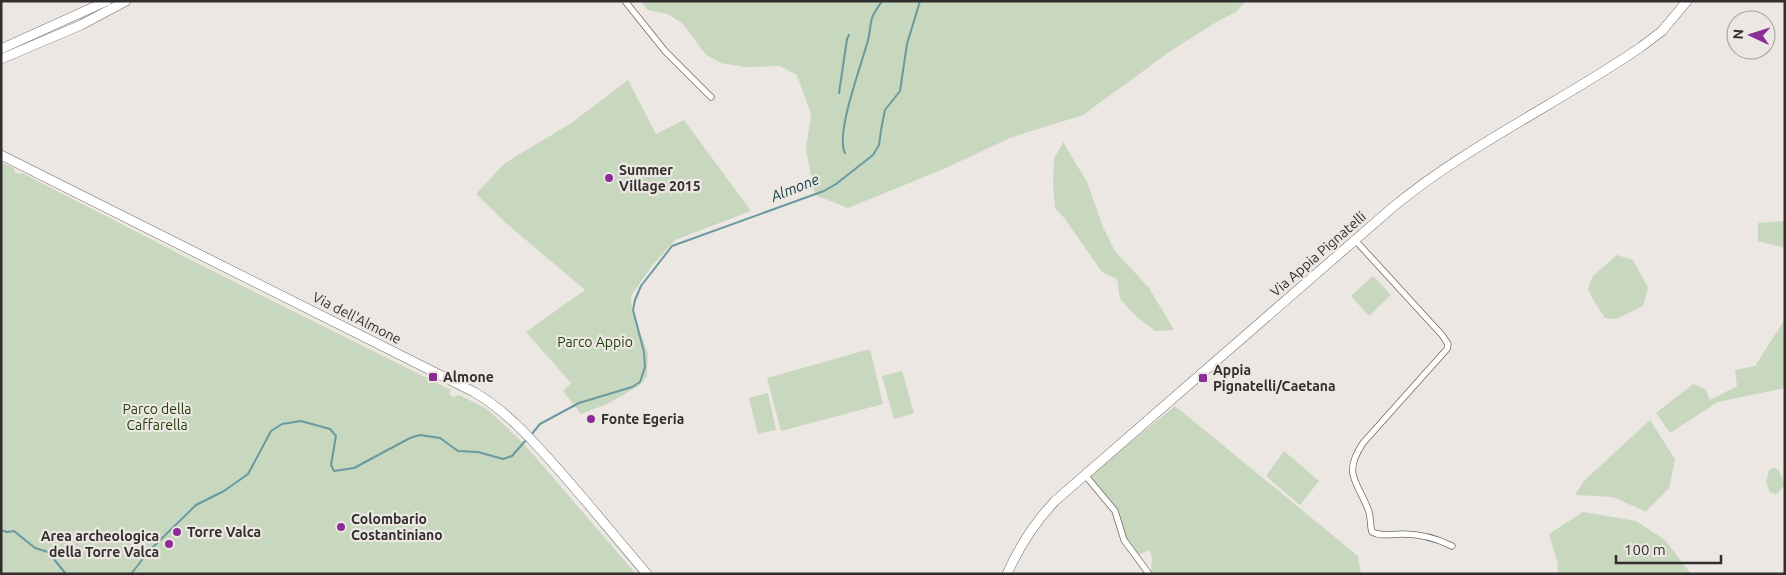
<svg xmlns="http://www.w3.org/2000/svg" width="1786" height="575" viewBox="0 0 1786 575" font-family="Ubuntu,sans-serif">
	<rect width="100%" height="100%" fill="#ece7e2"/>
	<g fill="#c7d8be">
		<path d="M641 1H1246L1236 12 1215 23 1172 50 1083 115 1010 138 946 168 848 208 815 195 806 150 811 114 797 75 780 66 744 67 721 63 706 55 683 24 668 14 648 10Z"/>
		<path d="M628 80 656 134 684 120 751 211 675 240 651 267 631 296 632 311 648 353 647 376 639 386 607 404 581 414 563 391 571 383 526 332 585 290 506 223 476 194 505 163 570 124Z"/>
		<path d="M1063 142 1087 182 1103 227 1115 251 1149 288 1174 330 1155 331 1135 315 1120 299 1117 279 1102 272 1065 219 1055 208 1053 183 1054 159Z"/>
		<path d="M1 162 14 168V171L19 174 22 173 203 266 451 390 449 394 453 397 459 395 487 409 525 445 636 574H1Z"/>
		<path d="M1785 221V248L1758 241V223Z"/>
		<path d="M1617 255 1633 260 1648 288 1643 306 1616 319 1605 318 1592 298 1588 289 1593 276Z"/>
		<path d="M1373 276 1391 295 1369 316 1351 296Z"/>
		<path d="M1785 319V388L1718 402 1670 433 1656 413 1693 384 1705 389 1710 400 1737 386 1735 370 1755 366Z"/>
		<path d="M870 349 883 404 781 431 767 378Z"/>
		<path d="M902 371 914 413 894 419 882 376Z"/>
		<path d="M768 393 776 430 758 434 749 398Z"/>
		<path d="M1175 406 1358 556 1361 574H1151L1152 558 1150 550 1138 555 1123 533 1119 515 1088 477Z"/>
		<path d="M1650 420 1675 459 1669 488 1644 513V511L1613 497 1575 495 1584 481Z"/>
		<path d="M1284 451 1319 481 1300 505 1266 476Z"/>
		<path d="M1774 468 1779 470 1785 484 1779 492 1775 494 1770 492 1766 482 1769 470Z"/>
		<path d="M1583 512 1636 521 1665 540 1691 574H1557L1558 564 1549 534Z"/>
	</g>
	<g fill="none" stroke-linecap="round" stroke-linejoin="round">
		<g stroke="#6a99a0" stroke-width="2">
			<path d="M839 93 847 39 849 35"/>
			<path d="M845 153C835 133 862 64 868 40 870 33 870 25 872 18 874 12 879 6 882 1"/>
			<path d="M531 435 540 424 579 403 632 387 640 382 645 367 644 352 633 310 635 300 641 286 672 246 824 191 836 184 873 155 879 145 881 130 885 110 900 91 907 44 920 1"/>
			<path d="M1 530 7 532 14 531 35 548 48 552 66 574"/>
			<path d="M131 574 149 551 196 505 224 491 248 474 271 431 282 424 301 421 330 429 336 436 331 465 334 471 354 468 410 438 420 435 440 438 458 451 478 452 503 459 512 456 526 440"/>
		</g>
		<g stroke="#706b67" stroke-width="7">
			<g id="street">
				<path d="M625 1 665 51 711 97"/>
				<path d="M1355 240 1442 335 1448 344 1447 349 1363 443C1341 476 1359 482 1369 512 1371 519 1370 526 1372 532 1382 537 1392 534 1403 534 1421 534 1436 538 1452 546"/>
				<path d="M1085 475 1115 511 1124 540 1149 574"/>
			</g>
		</g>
		<g stroke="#706b67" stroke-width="10">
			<g id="secondary">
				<path d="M1 155 474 392C508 412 532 440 558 469 588 503 617 539 647 574"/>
				<path d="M1007 574C1019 547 1034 523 1055 501L1393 207C1468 145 1561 102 1641 47L1662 31 1687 1"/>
			</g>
		</g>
		<g stroke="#706b67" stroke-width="10">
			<g id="primary">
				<path d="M1 49 107 1"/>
				<path d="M1 59 81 25 126 1"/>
			</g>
		</g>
		<use href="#street" stroke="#fff" stroke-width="5.5"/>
		<use href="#secondary" stroke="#fff" stroke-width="9"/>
		<use href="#primary" stroke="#fff" stroke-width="9"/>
	</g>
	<g fill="#8c2d96" stroke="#ece7e2" stroke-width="2">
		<circle cx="609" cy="178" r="5"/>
		<rect x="428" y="372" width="10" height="10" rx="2.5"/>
		<rect x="1198" y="373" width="10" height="10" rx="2.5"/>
		<circle cx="591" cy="419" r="5"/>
		<circle cx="341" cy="527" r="5"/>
		<circle cx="177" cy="532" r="5"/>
		<circle cx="169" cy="544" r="5"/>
	</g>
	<g text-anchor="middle" stroke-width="4.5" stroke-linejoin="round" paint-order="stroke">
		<g font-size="14" font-weight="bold" fill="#312e2d" stroke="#ece7e2" text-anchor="start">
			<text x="619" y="175">Summer<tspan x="619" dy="16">Village 2015</tspan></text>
			<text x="1213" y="375">Appia<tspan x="1213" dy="16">Pignatelli/Caetana</tspan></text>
			<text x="443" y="382">Almone</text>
			<text x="601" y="424">Fonte Egeria</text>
			<text x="351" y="524">Colombario<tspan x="351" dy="16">Costantiniano</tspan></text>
			<text x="187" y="537">Torre Valca</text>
			<text x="159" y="541" text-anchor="end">Area archeologica<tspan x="159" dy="16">della Torre Valca</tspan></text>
		</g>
		<g font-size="14" fill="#312e2d" stroke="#ece7e2">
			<text transform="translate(1318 254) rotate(-41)" y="5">Via Appia Pignatelli</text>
			<text transform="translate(357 318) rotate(27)" y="5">Via dell'Almone</text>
		</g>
		<g font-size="14" fill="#1f3c0b" stroke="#ece7e2">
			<text x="595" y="347">Parco Appio</text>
			<text x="157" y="414">Parco della<tspan x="157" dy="16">Caffarella</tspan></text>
		</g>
		<g font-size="15" font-style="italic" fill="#164349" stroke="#ece7e2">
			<text transform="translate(795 188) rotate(-22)" y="5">Almone</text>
		</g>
	</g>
	<rect width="1786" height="575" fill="none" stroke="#312e2d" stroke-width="5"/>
	<g transform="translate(1751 35) rotate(274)"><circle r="24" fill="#ece7e2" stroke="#a19d9a"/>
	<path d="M0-4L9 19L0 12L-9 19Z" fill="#8c2d96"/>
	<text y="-8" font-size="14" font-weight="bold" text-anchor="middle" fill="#312e2d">N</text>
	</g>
	<path d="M1616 555v8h105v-8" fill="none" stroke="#312e2d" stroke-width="2.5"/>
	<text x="1624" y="555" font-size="15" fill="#312e2d" stroke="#ece7e2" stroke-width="4" paint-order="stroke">100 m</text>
</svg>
